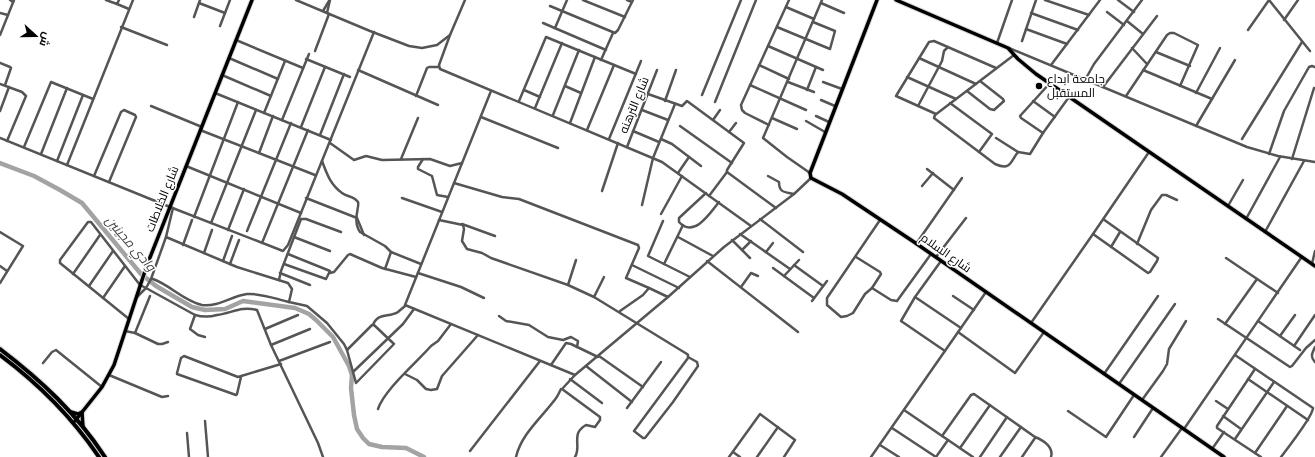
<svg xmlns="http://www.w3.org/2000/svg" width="1315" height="457" viewBox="0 0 1315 457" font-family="Overpass,Cairo,sans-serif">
	<rect width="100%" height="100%" fill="#fff"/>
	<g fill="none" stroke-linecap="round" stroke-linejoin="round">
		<path stroke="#a3a3a3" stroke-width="4.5" d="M0 163 34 176 60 190 82 203 141 274 156 286 192 307 205 310 225 309 243 301 295 308 309 314 316 320 333 337 349 366 352 375 351 388 354 415 357 429 363 438 369 444 382 447 406 448 424 457"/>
		<g stroke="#dbdbdb" stroke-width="5.5">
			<g id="major">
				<path d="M877 0 810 173 811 178 842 194 914 242 1224 457"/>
				<path d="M896 0 1008 48 1018 59 1036 74 1315 266"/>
				<path d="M71 412 78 414 82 412 83 427"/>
				<path d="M75 421 102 387 114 365 147 265 252 0"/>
			</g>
		</g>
		<g stroke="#dbdbdb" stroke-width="6">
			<g id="highway">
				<path d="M0 349C42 381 76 413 105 457"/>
				<path d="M0 355C39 384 72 417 99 457"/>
			</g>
		</g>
		<g stroke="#555" stroke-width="2.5">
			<path d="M10 0 13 2"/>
			<path d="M106 0 117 4 119 0"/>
			<path d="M296 0 370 31 409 46 422 48 437 45 450 35 465 0"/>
			<path d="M583 0 625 17"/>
			<path d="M627 0 632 2"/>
			<path d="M1045 0 1089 15"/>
			<path d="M1118 0 1134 12"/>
			<path d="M1269 0 1310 51"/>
			<path d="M199 3 225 13"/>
			<path d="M821 3 844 13"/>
			<path d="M117 4 129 9"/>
			<path d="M550 6 615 33 618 30 633 0"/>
			<path d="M786 7 814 19"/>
			<path d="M323 11 329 1"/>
			<path d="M1107 12 1124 25"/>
			<path d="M0 13 8 15"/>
			<path d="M327 13 330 0"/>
			<path d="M1031 13 1078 30"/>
			<path d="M194 17 200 0"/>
			<path d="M1284 20 1298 0"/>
			<path d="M1127 21 1143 34"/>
			<path d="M543 23 606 50"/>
			<path d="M220 26 230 0"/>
			<path d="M121 27 167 45"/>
			<path d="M777 27 830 49 835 31 813 22"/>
			<path d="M555 28 567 0"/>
			<path d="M1026 29 1067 44"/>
			<path d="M1248 30 1269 0"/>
			<path d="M0 35 14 0"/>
			<path d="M450 35 439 65 440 69 662 162 751 226"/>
			<path d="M236 40 303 68"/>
			<path d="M1022 41 1036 0"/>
			<path d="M997 43 1012 0"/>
			<path d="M768 46 823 70"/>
			<path d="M1009 48 1247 147 1278 156 1315 162"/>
			<path d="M1132 48 1147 64"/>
			<path d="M315 51 329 14"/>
			<path d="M1156 52 1190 66"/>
			<path d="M1014 55 935 115 934 118 995 164C1011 171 1010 162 1018 152L1030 154 1043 133"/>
			<path d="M229 58 278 79"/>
			<path d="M919 58 976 84"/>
			<path d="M306 59 350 77"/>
			<path d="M601 60 613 33"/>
			<path d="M0 63 10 67 11 68 5 85"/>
			<path d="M759 65 789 79"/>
			<path d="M1051 65 1100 0"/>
			<path d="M358 70 438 105"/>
			<path d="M1143 70 1212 99"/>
			<path d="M222 75 271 96"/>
			<path d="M907 77 956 99"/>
			<path d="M1085 80 1094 64 1142 0"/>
			<path d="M788 82 814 92"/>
			<path d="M823 82 842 89"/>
			<path d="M1050 83 1020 116 1021 118 1043 133 1069 97"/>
			<path d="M0 84 22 92 26 96 7 141"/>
			<path d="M750 85 806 110"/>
			<path d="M565 86 581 93"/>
			<path d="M1103 87 1157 16"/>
			<path d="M524 90 540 97"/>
			<path d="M807 90 816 67"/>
			<path d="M491 91 405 305 575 375 668 297 724 247 794 194 811 178"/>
			<path d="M967 91 990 109 994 110 1004 101 1003 99 980 81"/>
			<path d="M215 93 331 140"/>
			<path d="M1196 93 1220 48"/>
			<path d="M648 94 682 106 687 101 744 143 727 170V172L709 196"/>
			<path d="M702 95 741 0"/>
			<path d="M416 96 427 68 429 67H439"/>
			<path d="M1126 96 1167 35 1170 33H1174L1198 45 1180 86"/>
			<path d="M821 100 835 106"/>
			<path d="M519 101 546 37 636 74"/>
			<path d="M665 101 676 70"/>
			<path d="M1033 101 1055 117"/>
			<path d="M715 102 756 0"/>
			<path d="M950 103 992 134 979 152"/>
			<path d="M151 106 202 127"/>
			<path d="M918 106 942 61 944 51 948 47"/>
			<path d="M535 108 562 43"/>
			<path d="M642 110 668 120"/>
			<path d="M0 111 9 87"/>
			<path d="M264 113 285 61"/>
			<path d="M936 114 896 96 929 42 934 41 996 68"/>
			<path d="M553 115 579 50"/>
			<path d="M816 116 829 122"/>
			<path d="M481 117 558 148"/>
			<path d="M772 118 797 129"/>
			<path d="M282 120 309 54"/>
			<path d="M713 120 720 110"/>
			<path d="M806 121 825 132"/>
			<path d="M570 123 595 57"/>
			<path d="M769 125 745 113 742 110 741 105 789 0"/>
			<path d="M680 126 732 163"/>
			<path d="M1196 126 1235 60"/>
			<path d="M301 127 325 67"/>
			<path d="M200 130 315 175"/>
			<path d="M587 130 614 65"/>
			<path d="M633 131 659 142"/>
			<path d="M729 132 736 123"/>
			<path d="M320 135 344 74"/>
			<path d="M0 138 170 207 283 251 288 245 374 32"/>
			<path d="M996 138 1018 152"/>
			<path d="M609 139 641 61"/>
			<path d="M661 139 672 144 701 166"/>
			<path d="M1242 139 1302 42"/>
			<path d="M330 143 354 160 366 156 382 160 430 159 450 166 462 163"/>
			<path d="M24 147 51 82 93 99"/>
			<path d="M627 147 657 70"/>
			<path d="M259 153 273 116"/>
			<path d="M41 154 67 88"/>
			<path d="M1269 154 1284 111 1309 67 1312 66 1315 67"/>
			<path d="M401 159 418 118"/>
			<path d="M423 159 418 167V169L432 176 437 195 448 197"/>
			<path d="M1292 159 1314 88"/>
			<path d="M57 161 83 95"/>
			<path d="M322 161C327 174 330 184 342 193 347 197 354 196 358 202 360 206 352 220 360 232L385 246 391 252 421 264"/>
			<path d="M67 165 133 0"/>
			<path d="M186 166 301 213"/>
			<path d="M927 169 954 190"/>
			<path d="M727 172 776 208"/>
			<path d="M678 173 689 157"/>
			<path d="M810 173 787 157 763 138 822 0"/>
			<path d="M94 176 121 112 124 110 135 115 136 117 109 182"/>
			<path d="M768 176 779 182C779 193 785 192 794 194"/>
			<path d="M454 183 502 197 519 199 638 245 639 248 626 278 649 288"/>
			<path d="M922 186 933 173"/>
			<path d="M602 191 618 143"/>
			<path d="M706 193 679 218V222C694 239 711 212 719 202"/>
			<path d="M306 198 357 218 364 235"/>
			<path d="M402 198 442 212"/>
			<path d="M642 205 653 158 675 104"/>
			<path d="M1228 206 1243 180"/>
			<path d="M173 208 166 237 237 267 288 283 292 289 289 302 307 306 327 323 344 344 347 350 353 372 403 324 414 309"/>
			<path d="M661 214 682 176"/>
			<path d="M194 217 238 102"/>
			<path d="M760 219 803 252"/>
			<path d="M1103 219 1158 258 1157 261 1150 272 1148 273 1093 234 1149 152"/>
			<path d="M1246 219 1280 157"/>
			<path d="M439 220 463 225 464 229 462 241 467 249 482 253 491 258 568 285 594 297 687 354 688 355V358L634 431 643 438H645L673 402 698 366 697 362 688 357"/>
			<path d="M663 221 648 256 690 277"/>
			<path d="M211 223 256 110"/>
			<path d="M462 224 495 236"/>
			<path d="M228 230 244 189"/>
			<path d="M247 231 291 123"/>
			<path d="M0 232 23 246 0 283"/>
			<path d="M1265 232 1304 161"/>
			<path d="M740 234 790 269"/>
			<path d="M294 237 330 251"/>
			<path d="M678 237 713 256"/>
			<path d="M732 240 750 258"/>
			<path d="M262 243 308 130"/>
			<path d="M916 244 962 178"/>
			<path d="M1137 244 1151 210 1162 195H1166L1177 200"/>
			<path d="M183 245 192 220"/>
			<path d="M1111 247 1120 232"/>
			<path d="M742 250 751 241"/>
			<path d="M766 252 773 243"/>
			<path d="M204 253 212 230"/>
			<path d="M856 257 880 272 881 274 872 288 865 294 853 313 847 316 841 317 827 305V298L880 220"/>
			<path d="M936 257 966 218"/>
			<path d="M1226 258 1278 293"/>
			<path d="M223 261 232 236"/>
			<path d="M707 261 798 332"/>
			<path d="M941 261 915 297 901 321 945 351"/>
			<path d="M230 264 239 240"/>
			<path d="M284 264 326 279 330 271 288 254"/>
			<path d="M664 264 683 225"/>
			<path d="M1312 264 1315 251"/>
			<path d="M632 265 679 288"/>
			<path d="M794 265 823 286"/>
			<path d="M0 266 7 271"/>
			<path d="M773 268 814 298"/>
			<path d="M385 269 391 252"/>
			<path d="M280 273 310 285"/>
			<path d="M330 273 334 272 348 255 350 254 382 268 416 277"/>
			<path d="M418 273 461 287 484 298"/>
			<path d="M73 274 100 235"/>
			<path d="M784 276 799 260"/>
			<path d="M151 279 166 237"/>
			<path d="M279 280 281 271 301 219H306L341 232"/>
			<path d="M568 285 576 260"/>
			<path d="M89 286 113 251"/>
			<path d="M741 287 751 273 758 276"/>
			<path d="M872 288 891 300 897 301 931 254"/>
			<path d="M953 296 974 310"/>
			<path d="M137 297 146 288 195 315C202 317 210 317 217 315 232 313 241 306 257 310L271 345 318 443 323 457"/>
			<path d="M594 297 604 277"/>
			<path d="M915 297 961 328"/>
			<path d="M103 298 125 266"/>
			<path d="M812 301 827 281"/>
			<path d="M620 311 643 295 649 288 668 297"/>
			<path d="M195 315 190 329 198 335 205 337"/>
			<path d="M499 316 506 321 529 325 548 337 563 340 571 337 578 341 577 347"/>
			<path d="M129 319 60 263V260L88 222H91L140 285 146 288 151 279H153C170 285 184 301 202 305 219 307 231 296 247 294 261 293 276 299 289 302"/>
			<path d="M1218 319 1290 367 1292 366 1306 348 1315 340"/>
			<path d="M1258 321 1300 350"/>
			<path d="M1031 323 1093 234"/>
			<path d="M1225 324 1257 279"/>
			<path d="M373 325C378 312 389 318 398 312 400 310 403 308 405 306"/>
			<path d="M265 329 298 315"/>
			<path d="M125 331 135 333 158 344H162L168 342"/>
			<path d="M958 332 1015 373 1044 332"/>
			<path d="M135 333 150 296"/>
			<path d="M1280 336 1295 315"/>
			<path d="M271 345 310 329"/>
			<path d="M1294 346 1315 315"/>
			<path d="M1315 347C1312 353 1310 357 1315 362"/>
			<path d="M347 350 372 325H374L394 344 356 383 353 372"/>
			<path d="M1235 355 1313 408C1313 416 1287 449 1281 457"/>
			<path d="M599 356 643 387"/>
			<path d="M279 361 330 342"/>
			<path d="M43 363 52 352 56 350 102 387"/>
			<path d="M551 365 566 343 571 344 598 357"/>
			<path d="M586 366 632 402"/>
			<path d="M1255 369 1217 426V428L1261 457"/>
			<path d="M405 374 417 380 426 389 431 390 437 389 442 376 478 335"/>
			<path d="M1104 374 1158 296"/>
			<path d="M109 375 162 397 168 396"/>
			<path d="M241 377 237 394 236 395 177 374V373L181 358 184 356 238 377 281 364"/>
			<path d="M570 379 602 403"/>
			<path d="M1248 379 1308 420"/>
			<path d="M1119 384 1175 304"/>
			<path d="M1142 400 1163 371 1167 364 1169 349 1186 321"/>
			<path d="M1216 401 1228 409"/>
			<path d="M627 408 661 362"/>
			<path d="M378 409C384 390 417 362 431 346L438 341 451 324"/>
			<path d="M904 410 973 457"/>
			<path d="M1068 411 1106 437 1134 395"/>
			<path d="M1223 416 1241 429"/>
			<path d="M205 421 208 457"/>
			<path d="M892 428 936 457"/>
			<path d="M1184 429 1301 258"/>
			<path d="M187 433 189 457"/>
			<path d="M942 436 971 395 974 394 1035 437C1043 440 1054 447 1051 457"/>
			<path d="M1134 437 1153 408"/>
			<path d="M1235 439 1274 382"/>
			<path d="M880 445 899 457"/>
			<path d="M960 448 990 405"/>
			<path d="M1212 449 1224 432"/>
			<path d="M470 451 540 361"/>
			<path d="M733 452 740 457"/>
			<path d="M1255 453 1287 406"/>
			<path d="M516 457C521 435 540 419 553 402 557 398 559 393 561 389"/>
			<path d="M575 457C582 446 570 434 586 425L595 427 600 420V417L562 389 575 375"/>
			<path d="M729 457 760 414 795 440 784 457"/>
			<path d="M757 457 778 427"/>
			<path d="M871 457 986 292"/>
			<path d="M936 457 948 440"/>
			<path d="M980 457 1007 417"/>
			<path d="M1000 457 1021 427"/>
			<path d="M1022 457 1035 438"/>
			<path d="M1161 457 1182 428"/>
		</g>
		<use href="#major" stroke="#000" stroke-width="3.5"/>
		<use href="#highway" stroke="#000" stroke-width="4"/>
	</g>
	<circle fill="#000" stroke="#fff" stroke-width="1.5" cx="1039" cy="86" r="4"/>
	<g text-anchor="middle" stroke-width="3" stroke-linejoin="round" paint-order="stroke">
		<g font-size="12" fill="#000" stroke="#fff" text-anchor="start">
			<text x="1047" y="83">جامعة ابداع<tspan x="1047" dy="14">المستقبل</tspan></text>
		</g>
		<g font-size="12" fill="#000" stroke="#fff">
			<text transform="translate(634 105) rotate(-68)" y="4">شارع الترهنه</text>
			<text transform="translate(162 199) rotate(-68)" y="4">شارع الخلاطات</text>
			<text transform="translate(946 253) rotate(35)" y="4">شارع السلام</text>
		</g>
		<g font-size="13" font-style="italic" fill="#444" stroke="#fff">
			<text transform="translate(131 243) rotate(49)" y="5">وادي مجينين</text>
		</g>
	</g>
	<g transform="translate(36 36) rotate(111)" stroke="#ffffff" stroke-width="3" paint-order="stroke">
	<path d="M0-3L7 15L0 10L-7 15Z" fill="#000000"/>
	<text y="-6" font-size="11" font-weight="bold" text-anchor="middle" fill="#000000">ش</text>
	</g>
</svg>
